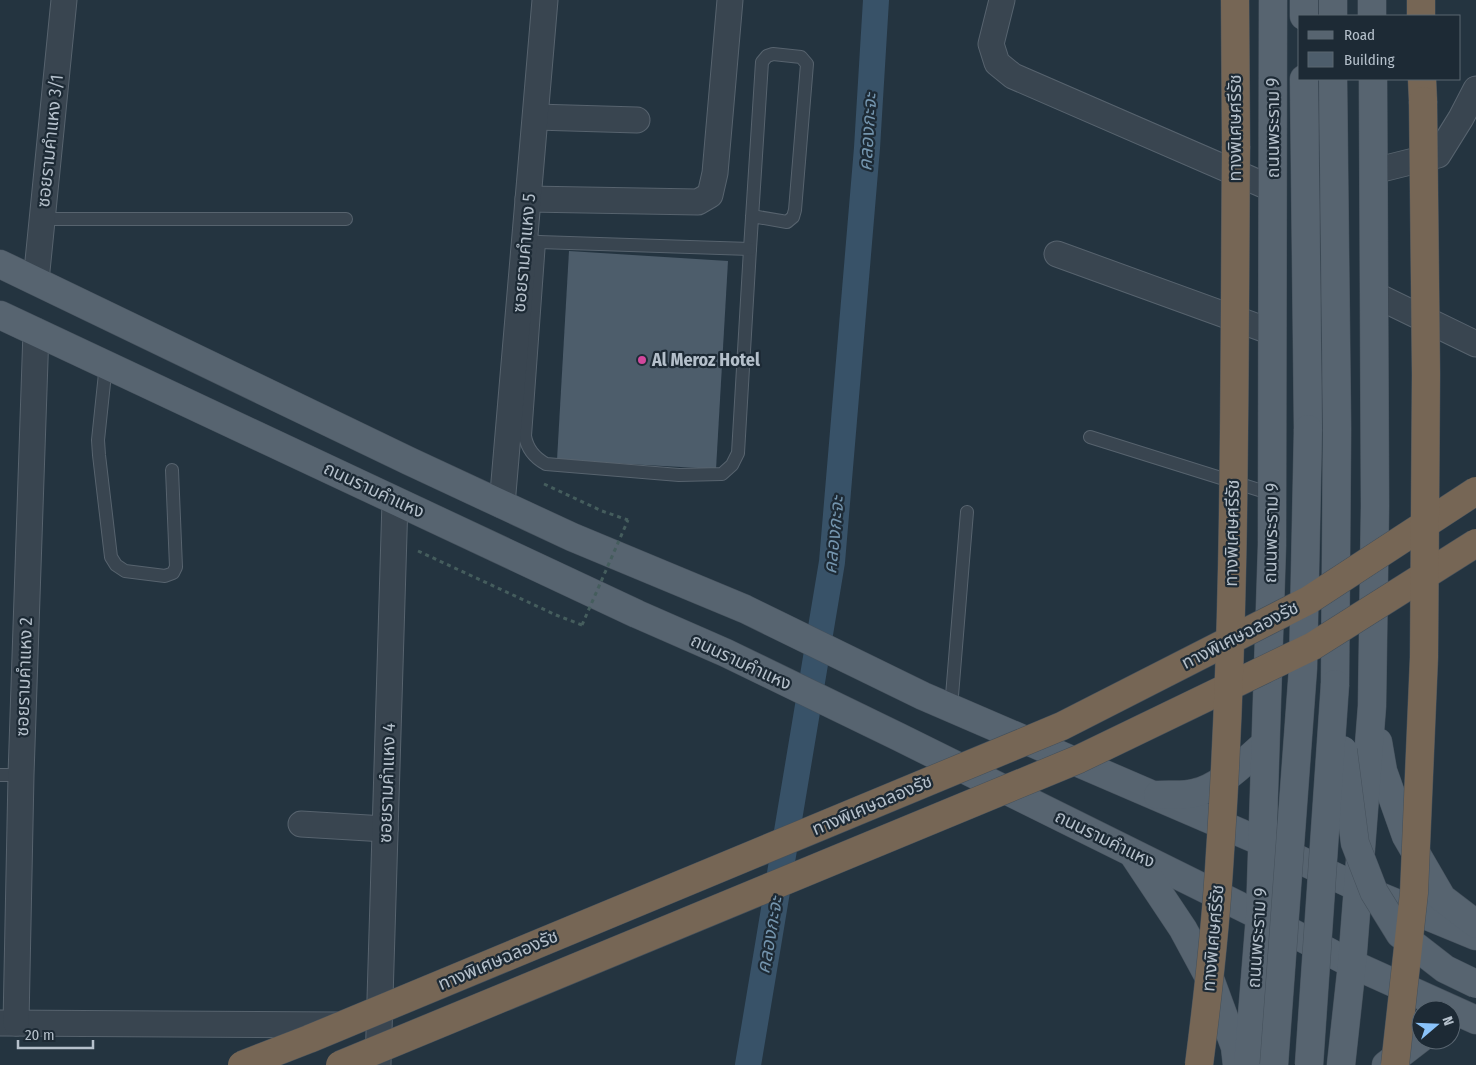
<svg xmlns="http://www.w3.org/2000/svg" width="1476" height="1065" viewBox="0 0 1476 1065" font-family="'Fira Sans Condensed','Noto Sans Thai',sans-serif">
	<rect width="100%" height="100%" fill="#243440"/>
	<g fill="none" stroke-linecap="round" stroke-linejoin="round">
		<path stroke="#385268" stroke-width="26" d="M748 1065 832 562 867 148 876 0"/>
	</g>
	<path fill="#4d5d6b" d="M569 251 728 261 716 469 557 460Z"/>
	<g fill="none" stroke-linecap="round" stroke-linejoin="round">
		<g stroke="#57636e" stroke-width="14">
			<g id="lane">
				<path d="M42 219H346"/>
				<path d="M525 240 539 242 525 436C527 448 535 458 546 464L679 475 722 474 732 465 738 453 750 249 762 62 767 56 773 54 801 57 807 64 795 210 793 217 787 222 752 216"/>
				<path d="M539 242 750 249"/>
				<path d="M106 364 98 440 99 455 111 557 116 565 125 571 165 576 173 573 176 567 172 470"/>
				<path d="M1090 437 1272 494"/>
				<path d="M951 708 967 512"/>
				<path d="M0 775H21"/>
			</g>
		</g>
		<g stroke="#57636e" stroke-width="27">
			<g id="street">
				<path d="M1002 0 991 44 997 63 1013 76 1273 189"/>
				<path d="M536 117 637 120"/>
				<path d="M1374 171 1438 155 1461 118 1476 89"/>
				<path d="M528 199 698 202 710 195 715 173 730 0"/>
				<path d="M1057 254 1272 332"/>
				<path d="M36 281 64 0"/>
				<path d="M1375 295 1476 344"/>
				<path d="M502 505 545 0"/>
				<path d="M301 824 385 829"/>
				<path d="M0 1023 342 1025"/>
				<path d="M16 1023 21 775 36 331"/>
				<path d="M378 1065 395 501"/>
			</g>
		</g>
		<g stroke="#45515c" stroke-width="29">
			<g id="primary">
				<path d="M1304 0V16"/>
				<path d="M1333 0V16"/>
				<path d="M1372 0V16"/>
				<path d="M1304 79 1308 429"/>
				<path d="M1333 79 1337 429 1335 684"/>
				<path d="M0 264 409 461 572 537 745 609 923 696 1262 842 1357 887 1476 936"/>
				<path d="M0 315 637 614 726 653 899 737 1260 916 1352 964 1476 1020"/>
				<path d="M1378 742 1383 771 1406 836 1442 898 1476 924"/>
				<path d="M1158 795C1170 794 1183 796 1194 793 1220 788 1245 761 1265 744"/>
				<path d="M1133 854 1183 929 1210 979 1235 1047 1237 1065"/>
				<path d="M1248 1065 1260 916 1272 545 1273 0"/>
				<path d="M1341 1065 1352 964 1372 706 1375 506 1373 79"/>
				<path d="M1386 1065 1421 1038"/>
			</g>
		</g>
		<g stroke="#44505b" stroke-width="29">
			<g id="highway">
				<path d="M1235 0 1236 146"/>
				<path d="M1421 0V16"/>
				<path d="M1422 79 1423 101"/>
			</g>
		</g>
		<g stroke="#455d5d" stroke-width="3" stroke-dasharray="4 4" stroke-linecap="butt">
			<path d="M544 484 602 511 628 520"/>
			<path d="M418 551 556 615 582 625"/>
		</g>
		<use href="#lane" stroke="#394550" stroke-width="12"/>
		<use href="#street" stroke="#394550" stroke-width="25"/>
		<use href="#primary" stroke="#576470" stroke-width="28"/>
		<use href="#highway" stroke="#766655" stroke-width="28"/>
		<g stroke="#45515c" stroke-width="29" stroke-linecap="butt">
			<g id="primary-bridge">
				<path d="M1343 750 1355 843 1374 892 1400 934 1445 969 1476 984"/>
				<path d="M1274 1065 1303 668 1308 429"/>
				<path d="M1309 1065 1335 684"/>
			</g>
		</g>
		<g stroke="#44505b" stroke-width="29" stroke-linecap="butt">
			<g id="highway-bridge">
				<path d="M242 1065 309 1039 1062 726 1309 600 1476 491"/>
				<path d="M340 1065 1079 759 1313 646 1476 543"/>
				<path d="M1199 1065C1208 995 1216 924 1220 853 1236 618 1234 382 1236 146"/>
				<path d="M1395 1065 1414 893 1424 657 1426 374 1423 101"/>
			</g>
		</g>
		<path stroke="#455d5d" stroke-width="3" stroke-dasharray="4 4" stroke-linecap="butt" d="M582 625 628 520"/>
		<use href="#primary-bridge" stroke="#576470" stroke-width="28"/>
		<use href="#highway-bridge" stroke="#766655" stroke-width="28"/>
	</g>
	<circle fill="#d1479c" stroke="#1d2a35" stroke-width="2" cx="642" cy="360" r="5"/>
	<g text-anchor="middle" stroke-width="4.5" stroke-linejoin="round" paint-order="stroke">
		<g font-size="18" fill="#b5c0cb" stroke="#1d2a35">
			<text transform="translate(1235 128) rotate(-90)" y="6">ทางพิเศษศรีรัช</text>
			<text transform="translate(1273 128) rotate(-90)" y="6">ถนนพระราม 9</text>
			<text transform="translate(50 141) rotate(-84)" y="6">ซอยรามคำแหง 3/1</text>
			<text transform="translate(524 253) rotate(-85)" y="6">ซอยรามคำแหง 5</text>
			<text transform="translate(374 490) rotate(25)" y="6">ถนนรามคำแหง</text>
			<text transform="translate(1232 533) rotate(-89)" y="6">ทางพิเศษศรีรัช</text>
			<text transform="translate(1271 533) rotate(-89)" y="6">ถนนพระราม 9</text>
			<text transform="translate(1240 635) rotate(-27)" y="6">ทางพิเศษฉลองรัช</text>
			<text transform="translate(741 662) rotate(25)" y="6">ถนนรามคำแหง</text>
			<text transform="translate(24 677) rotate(-88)" y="6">ซอยรามคำแหง 2</text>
			<text transform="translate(387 783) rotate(-88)" y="6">ซอยรามคำแหง 4</text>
			<text transform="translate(872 805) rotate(-23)" y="6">ทางพิเศษฉลองรัช</text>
			<text transform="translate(1105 839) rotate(26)" y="6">ถนนรามคำแหง</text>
			<text transform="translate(1213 938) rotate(-85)" y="6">ทางพิเศษศรีรัช</text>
			<text transform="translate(1257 938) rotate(-86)" y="6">ถนนพระราม 9</text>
			<text transform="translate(498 960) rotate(-23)" y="6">ทางพิเศษฉลองรัช</text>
		</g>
		<g font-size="18" font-weight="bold" fill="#b5c0cb" stroke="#1d2a35" text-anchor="start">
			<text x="652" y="366">Al Meroz Hotel</text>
		</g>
		<g font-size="19" font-style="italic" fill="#7495ae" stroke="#1d2a35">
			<text transform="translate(867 132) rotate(-86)" y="7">คลองกะจะ</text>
			<text transform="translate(833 535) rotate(-84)" y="7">คลองกะจะ</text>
			<text transform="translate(769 935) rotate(-80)" y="7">คลองกะจะ</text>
		</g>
	</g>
	<rect x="1298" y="15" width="162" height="65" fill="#1d2a35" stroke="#5a6671"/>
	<rect x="1308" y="31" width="25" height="8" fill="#576470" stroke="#5a6671"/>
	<text x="1344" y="40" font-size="15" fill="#b5c0cb">Road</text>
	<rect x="1308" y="52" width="25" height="15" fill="#4d5d6b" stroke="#5a6671"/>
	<text x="1344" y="65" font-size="15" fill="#b5c0cb">Building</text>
	<g transform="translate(1436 1025) rotate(71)"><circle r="24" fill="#1d2a35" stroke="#5a6671"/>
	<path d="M0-4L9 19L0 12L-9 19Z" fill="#8ac3fa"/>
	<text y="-8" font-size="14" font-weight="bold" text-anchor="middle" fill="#b5c0cb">N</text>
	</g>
	<path d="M18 1040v8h75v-8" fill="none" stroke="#b5c0cb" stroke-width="2.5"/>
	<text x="25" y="1040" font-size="15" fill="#b5c0cb" stroke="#1d2a35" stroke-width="4" paint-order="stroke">20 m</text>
</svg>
